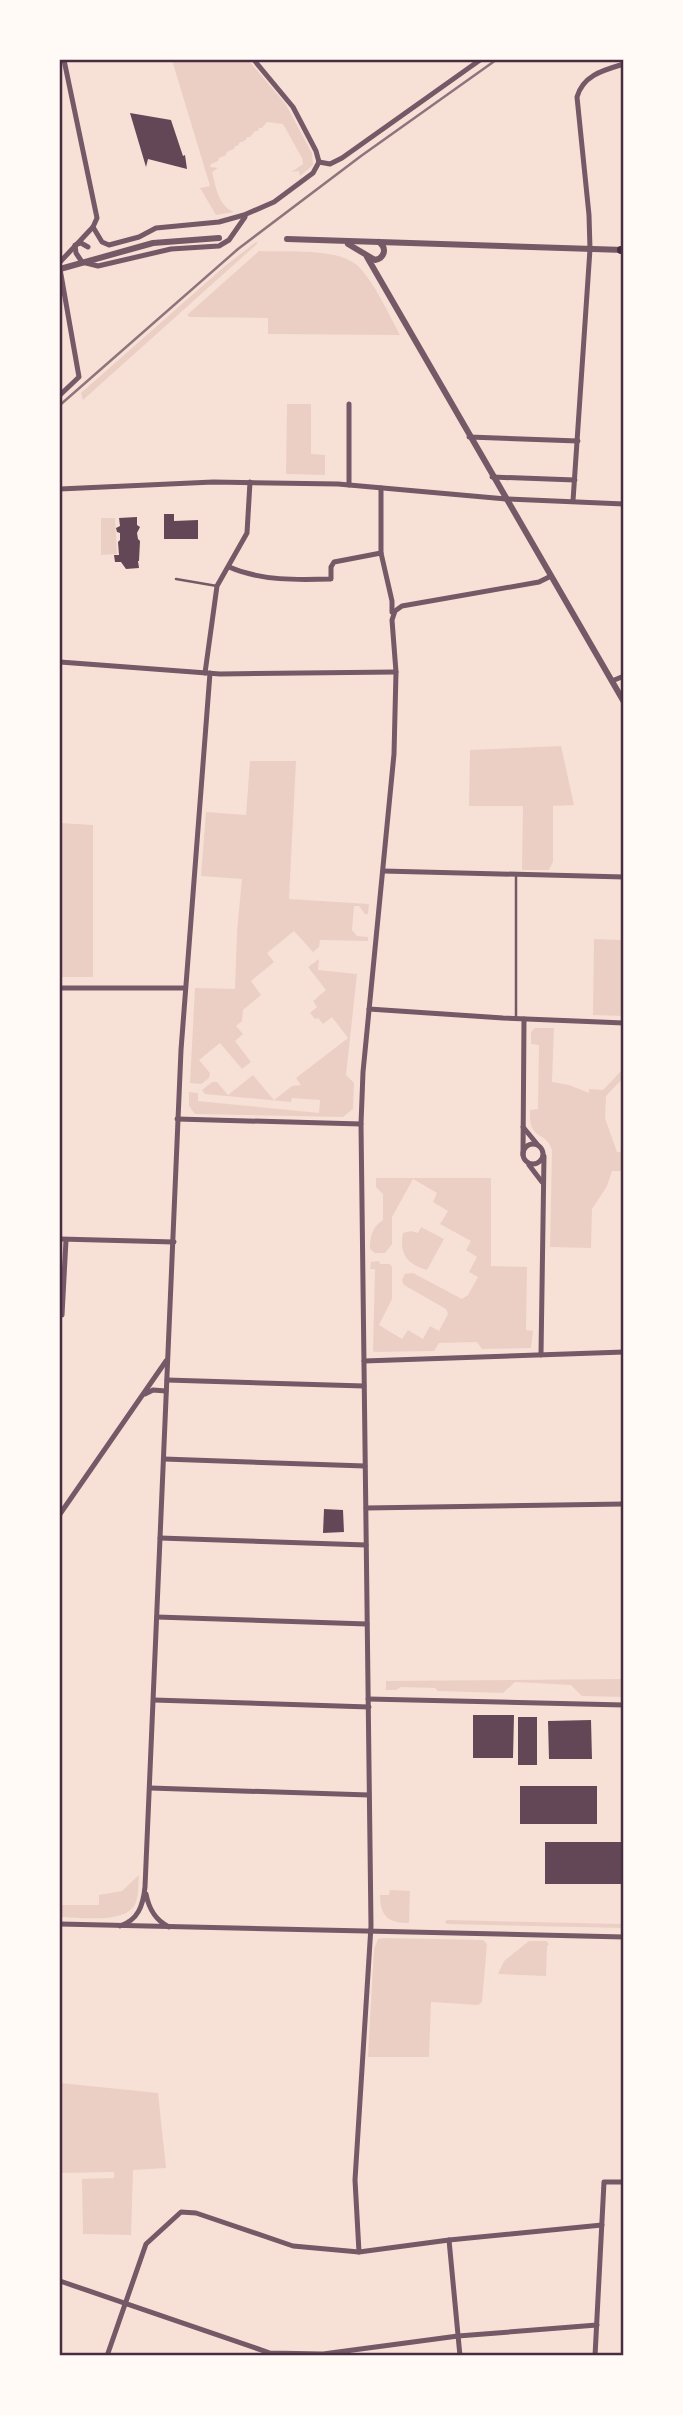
<svg xmlns="http://www.w3.org/2000/svg" width="683" height="2415" viewBox="0 0 683 2415" font-family="'Noto Serif',serif">
	<rect width="100%" height="100%" fill="#f7e1d7"/>
	<g fill="#ebcfc5">
		<path d="M172 60H248L285 103 312 153 313 165 300 176 299 171 291 172 303 164 302 158 283 124 267 122 262 128H259L258 131H255L250 137H247L246 140 239 143 238 146H235L234 149 227 152 226 155 219 158 218 161 211 164 210 167 218 168 212 172C216 187 218 206 234 212L216 215 200 188 210 186Z"/>
		<path d="M256 242 258 243 83 400 81 393 225 266Z"/>
		<path d="M259 251C287 252 341 247 360 268 377 287 388 313 400 335L268 334V318L190 317 187 315Z"/>
		<path d="M287 404H311V454L325 455V475L286 474Z"/>
		<path d="M101 518H115L117 554 101 555Z"/>
		<path d="M561 746 574 805 553 806V862L549 870H522L523 806H469L470 750Z"/>
		<path d="M250 761H296L289 899 369 904 368 914H365L359 906H354L352 930 357 936 368 937V941L320 940 319 947 313 952 294 931 267 953 274 962 251 981 261 995 243 1010 242 1021 236 1026 243 1034 235 1041 251 1062 242 1069 220 1043 199 1060 210 1073 209 1078 201 1084 190 1083 195 988 235 989 237 931 242 879 201 876 206 812 246 815Z"/>
		<path d="M60 823 93 825V977H60Z"/>
		<path d="M594 939 623 940V1016L593 1015Z"/>
		<path d="M319 959 318 970 357 974 346 1075 354 1083 353 1109 343 1117 195 1114 189 1106V1092L198 1093V1101L319 1113 320 1100 292 1098 291 1102 205 1094 202 1090 212 1082H217L228 1095 253 1075 274 1100 292 1086 301 1085 296 1078 348 1038 332 1017 323 1024 318 1018 315 1019 310 1013 317 1007 313 1001 326 990 308 967Z"/>
		<path d="M535 1028H554L552 1082 569 1085 589 1093V1089L603 1090 623 1069V1078L606 1096 605 1118 617 1152H623V1171H612L607 1186 592 1209 591 1248 550 1247 552 1150C544 1128 529 1143 530 1110L538 1109 539 1045 531 1044V1032Z"/>
		<path d="M376 1178H491V1266L527 1267 526 1330 533 1331 531 1348 482 1349 477 1342 439 1343 434 1351 375 1352 373 1351 375 1269H370L371 1262 379 1261 380 1264H390L392 1267V1299L379 1325 402 1339 408 1330 423 1339 430 1326 439 1331 448 1314 446 1309 404 1285 402 1280 405 1274 413 1273 462 1299 468 1295 478 1277 469 1272 477 1257 466 1250 471 1241 440 1224 448 1211 433 1202 437 1193 413 1179 392 1217V1244L385 1253H375L370 1249C370 1236 372 1227 383 1220V1194L376 1187Z"/>
		<path d="M421 1227 444 1239 427 1270C407 1264 399 1254 403 1233L411 1231 418 1233Z"/>
		<path d="M623 1679V1697L582 1696 571 1685 515 1682 503 1693 438 1691 435 1688 401 1687 396 1690H386V1681Z"/>
		<path d="M139 1875C138 1883 139 1894 136 1902 128 1925 80 1917 60 1917V1905H99V1895L122 1891Z"/>
		<path d="M390 1890 410 1891 409 1923C388 1923 380 1916 380 1895H389Z"/>
		<path d="M447 1920 623 1924 624 1928 447 1924 445 1922Z"/>
		<path d="M384 1938 483 1940 487 1944 482 2002 478 2005 431 2002 429 2057H368L374 1949 378 1939Z"/>
		<path d="M529 1941H546L549 1944 547 1946 546 1976 498 1974 504 1961Z"/>
		<path d="M60 2083 158 2093 166 2168 133 2170 131 2235 83 2234 82 2179 114 2178V2172L60 2173Z"/>
	</g>
	<g fill="#644757">
		<path d="M130 113 171 120 183 156 185 155 187 169 148 159 146 167Z"/>
		<path d="M164 514H174V521L198 520V539H164Z"/>
		<path d="M137 517V525L140 527 137 533 138 539 140 541 139 561H138L139 568 126 569 121 562H115L114 555H119L118 542 120 540V533L117 532 116 528 120 526 119 518Z"/>
		<path d="M324 1509 343 1510 344 1532 323 1533Z"/>
		<path d="M473 1715H514L513 1758H473Z"/>
		<rect x="518" y="1717" width="19" height="48"/>
		<path d="M591 1720 592 1759H549L548 1721Z"/>
		<rect x="520" y="1786" width="77" height="38"/>
		<rect x="545" y="1842" width="79" height="42"/>
	</g>
	<g fill="none" stroke-linecap="round" stroke-linejoin="round">
		<g stroke="#755966" stroke-width="2.5">
			<path d="M176 579 217 586"/>
			<path d="M516 1019V875"/>
		</g>
		<g stroke="#755966" stroke-width="5">
			<path d="M254 60 293 107 316 151 319 162"/>
			<path d="M319 162 330 164 342 158 480 60"/>
			<path d="M93 227 102 242 109 245 139 237 156 228 219 222 244 215 274 202 313 173 319 162"/>
			<path d="M88 247 81 243 75 245 76 253 82 262 98 266 171 249 219 246 229 240 245 217"/>
			<path d="M60 262 93 227 97 218 64 60"/>
			<path d="M60 395 79 377 60 269"/>
			<path d="M349 404V485"/>
			<path d="M469 437 578 441"/>
			<path d="M492 477 575 480"/>
			<path d="M60 489 213 482 338 484 506 499 624 504"/>
			<path d="M573 501 590 249 589 215 577 97C583 75 604 70 624 64"/>
			<path d="M381 553 392 601V612"/>
			<path d="M229 567C261 581 298 580 331 579V567L334 562 381 553V488"/>
			<path d="M60 662 220 674 396 672"/>
			<path d="M205 673 217 586 247 533 250 482"/>
			<path d="M612 681 624 676"/>
			<path d="M383 871 624 877"/>
			<path d="M60 988H185"/>
			<path d="M369 1009 503 1018 624 1023"/>
			<path d="M177 1119 361 1124"/>
			<path d="M523 1127 537 1144"/>
			<circle cx="533" cy="1154" r="10"/>
			<path d="M523 1155 524 1019"/>
			<path d="M529 1165 542 1182"/>
			<path d="M60 1239 174 1242"/>
			<path d="M62 1315 66 1240"/>
			<path d="M541 1355 544 1156"/>
			<path d="M364 1361 624 1352"/>
			<path d="M167 1380 364 1386"/>
			<path d="M145 1394 153 1390 166 1391"/>
			<path d="M164 1459 365 1466"/>
			<path d="M366 1508 624 1504"/>
			<path d="M60 1514 166 1361"/>
			<path d="M160 1538 366 1545"/>
			<path d="M157 1617 367 1624"/>
			<path d="M368 1699 624 1705"/>
			<path d="M154 1700 369 1707"/>
			<path d="M150 1788 369 1795"/>
			<path d="M146 1894C149 1909 155 1920 169 1927"/>
			<path d="M60 1924 624 1937"/>
			<path d="M120 1926C138 1920 143 1906 145 1887L181 1050 210 673"/>
			<path d="M449 2240 460 2356"/>
			<path d="M359 2252 355 2180 371 1926 361 1124 363 1072 394 754 396 672 392 620 395 611 402 606 539 582 551 576"/>
			<path d="M60 2281 270 2353 323 2354 458 2336 597 2325"/>
			<path d="M107 2356 146 2244 181 2212 196 2213 293 2246 359 2252 449 2240 602 2225"/>
			<path d="M595 2356 604 2182H624"/>
		</g>
		<g stroke="#755966" stroke-width="6">
			<path d="M287 239 624 250"/>
			<path d="M348 244 375 260C385 258 387 248 379 242"/>
			<path d="M367 257 624 702"/>
			<path d="M60 269 153 243 219 238"/>
		</g>
		<path stroke="#4a2c40" stroke-width="8" d="M621 250H624"/>
		<path stroke="#8f747c" stroke-width="2.5" d="M60 405 238 249 361 156 496 60"/>
	</g>
	<rect width="683" height="2415" fill="none" stroke="#fffaf5" stroke-width="122"/>
	<rect x="61" y="61" width="561" height="2293" fill="none" stroke="#4a2c40" stroke-width="2.5"/>
</svg>
